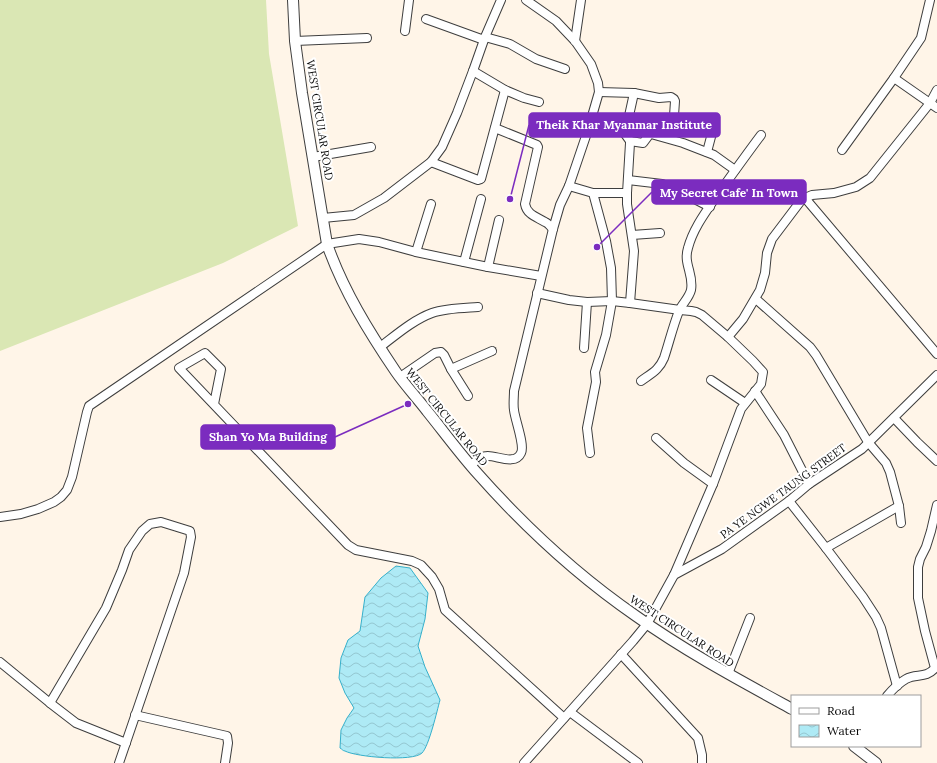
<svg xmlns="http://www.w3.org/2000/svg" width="937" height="763" viewBox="0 0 937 763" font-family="Lora,serif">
	<defs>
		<pattern id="water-waves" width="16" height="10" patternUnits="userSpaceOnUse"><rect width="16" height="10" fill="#aeeaf5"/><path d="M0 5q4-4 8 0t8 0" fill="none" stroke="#94c7d1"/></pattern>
	</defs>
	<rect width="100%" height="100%" fill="#fff5e8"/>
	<path fill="#dae7b4" d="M0 0H266L269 54 298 226 223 263 0 351Z"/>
	<path fill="url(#water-waves)" stroke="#36b0cb" d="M396 566 410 568 428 593 425 619 418 646 425 667 440 700C437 711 429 746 422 753 413 762 356 757 345 751 343 751 342 749 340 748L341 730 347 718 354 708 345 693 339 678 341 658 348 640 360 631 365 597 381 578Z"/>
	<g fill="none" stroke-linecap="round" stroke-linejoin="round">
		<g stroke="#3e3e3e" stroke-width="10">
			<g id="minor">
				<path d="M426 19 484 40"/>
				<path d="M405 31 409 0"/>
				<path d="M485 37 510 44 536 59 565 69"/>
				<path d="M295 41 367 38"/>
				<path d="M575 41 581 0"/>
				<path d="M473 71 505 90 524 98 539 102"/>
				<path d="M894 78 937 108"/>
				<path d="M599 92 634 93 659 98 671 97 674 99 675 101 674 116 675 119 687 124 707 127 710 130 712 133 707 152"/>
				<path d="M495 128 537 145 538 147 525 204C527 215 537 217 545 222 548 223 550 226 553 229"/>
				<path d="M630 141 643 143 649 135 651 134 683 143 714 155 735 170"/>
				<path d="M842 150 894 78 921 38 930 0"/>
				<path d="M313 157 371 147"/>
				<path d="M431 162 478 180 481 179 505 90"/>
				<path d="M628 180 662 184 677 190 710 207"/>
				<path d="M569 186 593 193 606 241 611 268 612 301 606 335 595 372 596 382 587 428 590 453"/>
				<path d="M593 193H627"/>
				<path d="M805 198 937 354"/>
				<path d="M323 218 354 215 384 198 431 162 442 147 457 113 473 71 485 37 501 0"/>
				<path d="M632 235 660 233"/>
				<path d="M416 252 431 204"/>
				<path d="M464 262 481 199"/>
				<path d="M488 267 499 220"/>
				<path d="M537 293 569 300 587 302 612 301 630 303 680 310 691 311 696 312 702 315 728 337 753 361 763 372 761 384 741 409 713 484 674 575"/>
				<path d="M756 298 757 300 810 347 816 355 868 442 886 463 890 472 899 506 901 523"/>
				<path d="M630 303 634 251 627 204V193L630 143V141L625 134 634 93"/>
				<path d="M728 337 743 319 760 290 765 273 767 253 772 239 803 198H805L812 195 834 193 856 187 870 178 930 103 937 90"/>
				<path d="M380 347C396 335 413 320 432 313 446 308 462 308 478 307"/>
				<path d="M584 348 587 302"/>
				<path d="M451 369 492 351"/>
				<path d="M400 377 435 353 441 352 444 355 451 369 468 396"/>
				<path d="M711 380 745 403"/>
				<path d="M641 381C652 373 659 370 664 358 669 343 673 326 679 311 682 304 689 298 691 290 694 274 683 264 688 248 693 229 705 213 716 197 731 176 746 155 761 135"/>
				<path d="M755 391 784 435 809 484"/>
				<path d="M214 404 221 369 205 353 179 368 348 545 356 550 412 561 421 565 432 577 439 589 445 610 564 718"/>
				<path d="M894 418 917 442 937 461"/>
				<path d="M656 438 684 463 713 484"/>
				<path d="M471 465C475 462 480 456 487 456 496 455 515 466 521 453 525 445 515 420 514 410 513 404 514 397 514 391L553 229 560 205 569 186 588 130 599 92 598 83 591 64 575 41 556 21 526 0"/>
				<path d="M789 501 826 548 863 597 876 617 881 628 897 686"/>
				<path d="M0 517 21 514 38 509 54 502 61 497 67 490 72 477 87 412 89 406 327 244 359 239 379 242 416 252 488 267 541 276"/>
				<path d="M826 548 899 506"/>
				<path d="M621 654 698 738 702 755V763"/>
				<path d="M0 662 50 703 76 723 126 743"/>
				<path d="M728 674 750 618"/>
				<path d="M887 696C892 690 899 683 906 679 916 673 926 679 935 668L925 631 918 598V567L920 559 926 547 931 531 937 505"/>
				<path d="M50 703 106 608 122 570 129 550 142 531 150 524 161 522 190 531 191 537 184 573 119 763"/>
				<path d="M570 712 638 763"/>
				<path d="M135 715 227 736 228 743 225 763"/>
				<path d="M524 763 633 641 647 624 674 575 722 549 789 501 809 484 862 449 937 375"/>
			</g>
		</g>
		<g stroke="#3e3e3e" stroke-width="12">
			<g id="tertiary">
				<path d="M293 0 295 41 302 93 327 244C343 290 369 332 396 372 405 385 417 398 427 411 444 432 460 454 478 474 525 527 578 576 636 616 685 651 739 680 792 709"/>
				<path d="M854 746 876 763"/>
			</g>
		</g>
		<use href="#minor" stroke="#fff" stroke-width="8"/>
		<use href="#tertiary" stroke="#fff" stroke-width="10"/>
	</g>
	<g text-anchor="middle" stroke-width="4" stroke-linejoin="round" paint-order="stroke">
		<g font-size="11" fill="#0b0b0b" stroke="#fff">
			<text transform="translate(320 120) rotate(81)" y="4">WEST CIRCULAR ROAD</text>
			<text transform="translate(447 417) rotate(51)" y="4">WEST CIRCULAR ROAD</text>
			<text transform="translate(783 491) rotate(-36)" y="4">PA YE NGWE TAUNG STREET</text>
			<text transform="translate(682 631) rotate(33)" y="4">WEST CIRCULAR ROAD</text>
		</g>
	</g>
	<path fill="none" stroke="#7b2cbf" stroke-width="1.5" d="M510 199L529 125M597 247L652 192M408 404L335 437"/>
	<g fill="#7b2cbf" stroke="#fff" stroke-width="1.5">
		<circle cx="510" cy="199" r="4"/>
		<circle cx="597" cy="247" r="4"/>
		<circle cx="408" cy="404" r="4"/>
	</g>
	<g fill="#7b2cbf" stroke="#7b2cbf" stroke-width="1.5">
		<rect x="529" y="113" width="191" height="24" rx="4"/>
		<rect x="652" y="180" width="154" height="24" rx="4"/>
		<rect x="201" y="425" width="134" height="24" rx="4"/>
	</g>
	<g font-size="12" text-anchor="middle" font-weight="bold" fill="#fff">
		<text x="624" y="129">Theik Khar Myanmar Institute</text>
		<text x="729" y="197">My Secret Cafe' In Town</text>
		<text x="268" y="441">Shan Yo Ma Building</text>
	</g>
	<rect x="791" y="695" width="130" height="52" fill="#ffffff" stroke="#9d9d9d"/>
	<rect x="799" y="708" width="20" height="6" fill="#ffffff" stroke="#9d9d9d"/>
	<text x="827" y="715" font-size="12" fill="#0b0b0b">Road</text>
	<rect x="799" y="725" width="20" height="12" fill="url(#water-waves)" stroke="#9d9d9d"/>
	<text x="827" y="735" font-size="12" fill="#0b0b0b">Water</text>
</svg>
